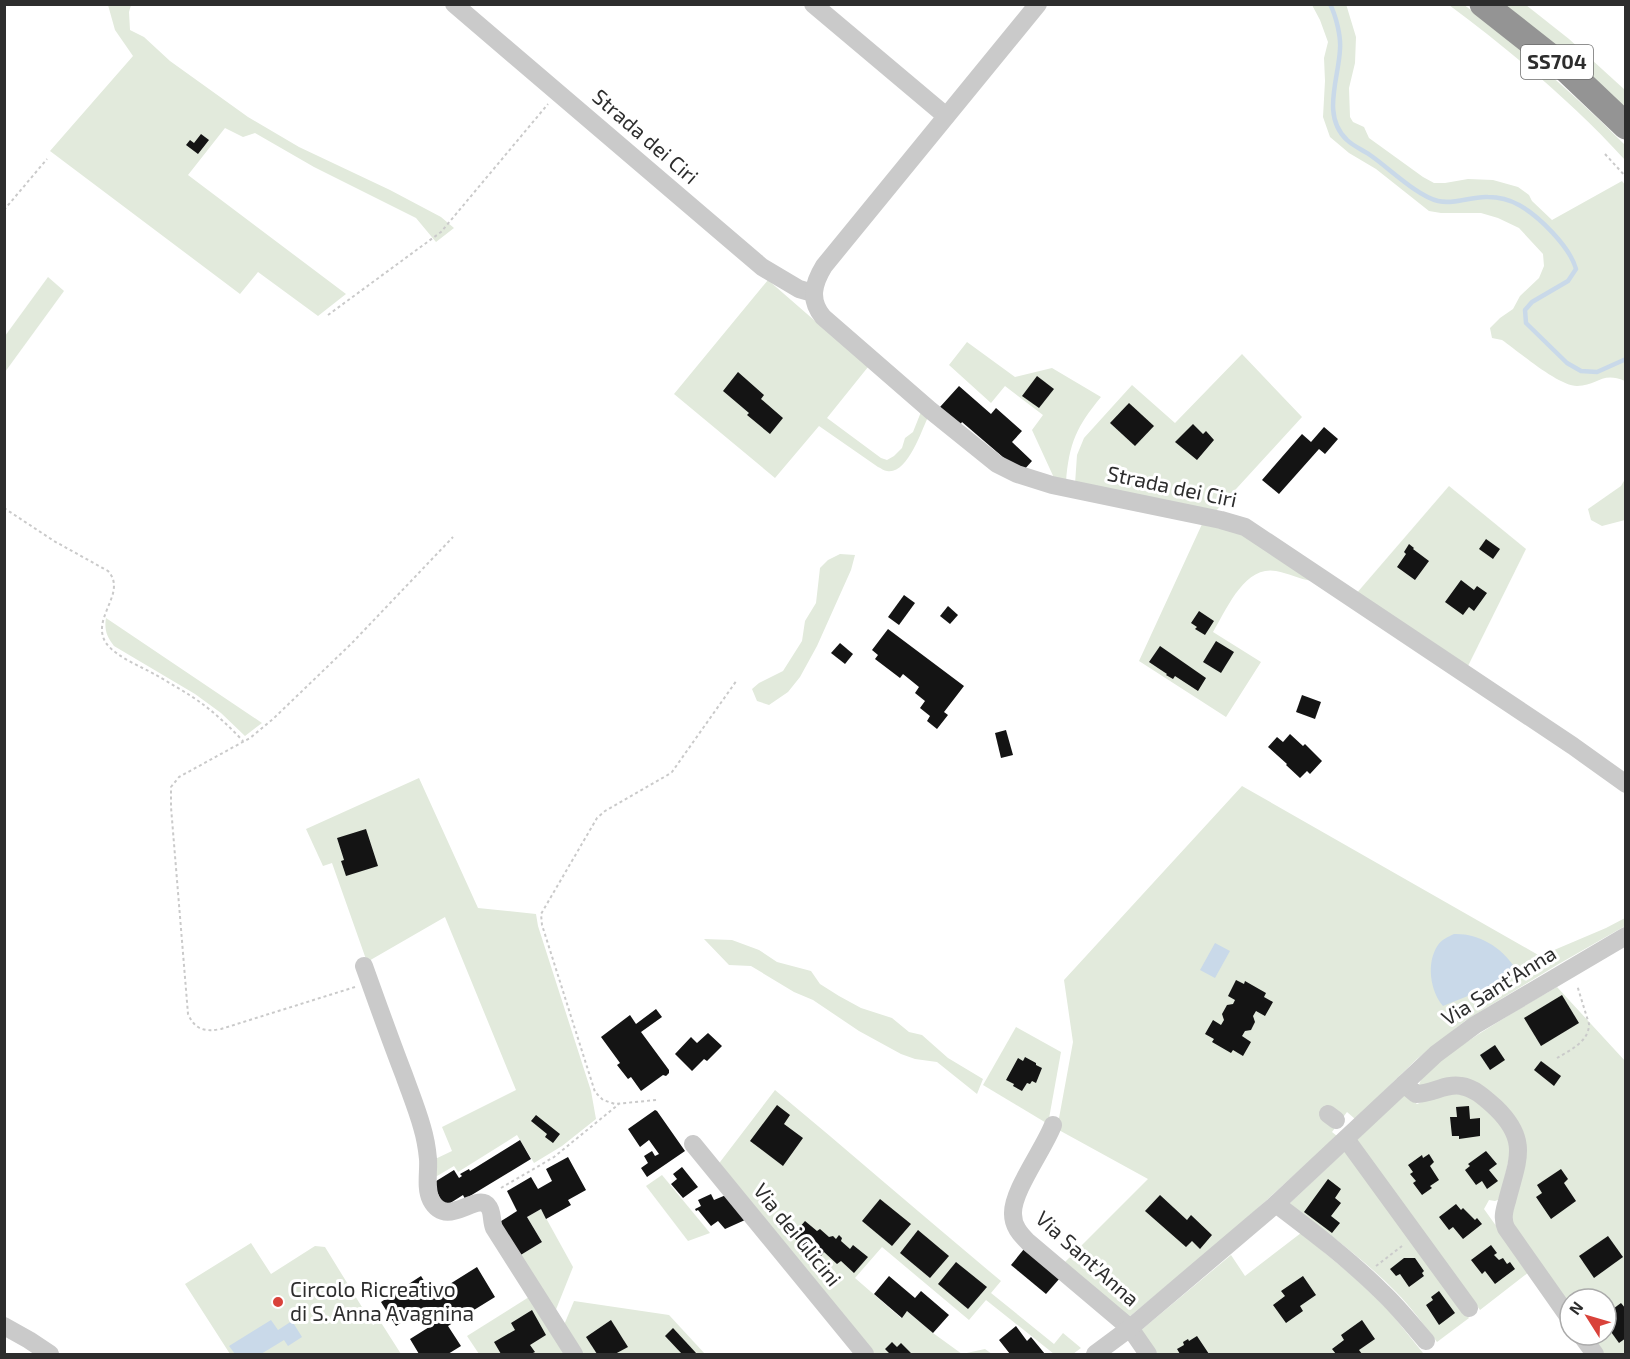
<svg xmlns="http://www.w3.org/2000/svg" width="1630" height="1359" viewBox="0 0 1630 1359" font-family="'Exo 2',sans-serif">
	<rect width="100%" height="100%" fill="#fff"/>
	<g fill="#e2eadc">
		<path d="M1346 4 1356 37 1355 63 1349 88 1350 117 1353 122 1364 127 1369 138 1423 177 1434 183H1445L1468 179 1493 180 1518 187 1529 195 1532 201 1552 220 1622 181 1625 185V381C1601 371 1598 386 1577 386 1558 386 1518 351 1502 340L1492 338 1490 328 1500 318 1513 309 1520 296 1539 278 1544 266 1543 254 1519 228 1498 218 1481 213H1441L1429 211 1376 169 1349 153 1330 137 1323 117 1325 81 1324 58 1328 42 1320 20 1312 5Z"/>
		<path d="M1463 4C1521 48 1574 94 1625 145V160C1572 102 1512 52 1449 5Z"/>
		<path d="M108 5H131L129 12 130 30 144 37 170 61 248 117 299 147 390 190 441 217 454 228 436 242 416 218 314 167 255 133 243 137 225 128 188 175 346 294 318 316 258 272 240 294 50 151 133 56 115 30Z"/>
		<path d="M1504 5H1526L1569 39 1625 90V109Z"/>
		<path d="M48 277 64 291 5 372V336Z"/>
		<path d="M768 280 868 367 827 418 881 458 887 460 894 456 902 448 905 438 913 432 921 412 928 417C921 432 907 475 887 471 884 471 881 468 878 467L819 426 775 478 674 394Z"/>
		<path d="M967 342 1015 377 1052 368 1101 397C1077 426 1069 443 1066 482L1055 480 1032 430 1043 415 1005 386 991 403 949 365Z"/>
		<path d="M1242 354 1302 417 1215 512 1075 484 1077 455 1084 438 1132 385 1175 423Z"/>
		<path d="M1625 479V520L1602 526 1591 520 1588 509 1621 486Z"/>
		<path d="M1449 486 1526 549 1467 668 1356 594Z"/>
		<path d="M1203 522 1246 534 1312 581C1299 579 1288 573 1276 571 1244 565 1226 611 1213 632L1261 662 1226 717 1139 661Z"/>
		<path d="M840 554 855 555 851 570 817 646 800 677 788 692 769 705 757 701 752 689 759 683 783 671 802 641 805 621 816 603 820 568 828 560Z"/>
		<path d="M106 618 262 723 245 736 221 713 195 694 114 646C107 637 104 630 106 618Z"/>
		<path d="M419 778 478 908 536 914 538 926 591 1091 596 1119 562 1146 534 1163 517 1135 458 1172 454 1166 432 1179 431 1161 452 1151 442 1127 516 1090 445 917 367 962 332 863 323 866 306 829Z"/>
		<path d="M1242 786 1540 956 1606 928 1625 918V926L1557 965 1465 1021 1417 1059 1355 1119 1347 1112 1332 1132 1337 1136 1236 1228 1128 1318 1063 1264 1148 1179 1057 1129 1073 1042 1064 980Z"/>
		<path d="M704 939 732 940 759 950 777 962 811 971 820 984 839 996 861 1008 892 1018 909 1032 922 1035 948 1058 983 1079 977 1094 937 1062 915 1059 901 1054 859 1031 813 1000 794 992 751 966 729 965Z"/>
		<path d="M1557 987 1626 1062 1625 1354H1603L1589 1335H1606V1299H1570V1308L1513 1226 1512 1216 1522 1168 1491 1096 1419 1085C1423 1063 1533 1001 1557 987Z"/>
		<path d="M1016 1027 1061 1052 1048 1124 983 1085Z"/>
		<path d="M775 1090C851 1153 925 1218 1001 1281L991 1293 1054 1344 1063 1333 1081 1348 1073 1354H1054L986 1300 969 1320 882 1247 855 1278 901 1318 907 1311 933 1333 962 1354 985 1349 992 1354H873L717 1166Z"/>
		<path d="M1448 1092 1468 1094 1494 1114 1512 1144 1500 1199 1495 1201 1489 1200 1484 1209 1529 1272 1480 1310 1356 1141 1404 1094 1417 1104Z"/>
		<path d="M1346 1150 1469 1318 1437 1342C1424 1325 1411 1307 1396 1292 1364 1259 1326 1232 1289 1204Z"/>
		<path d="M662 1175 710 1233 688 1241 646 1186Z"/>
		<path d="M541 1209 573 1267 555 1312 519 1256 542 1242 527 1217Z"/>
		<path d="M1301 1233 1355 1278 1390 1312 1423 1353 1421 1354H1156L1140 1331 1231 1255 1245 1276Z"/>
		<path d="M251 1243 271 1274 315 1246 325 1247 373 1325 380 1321 401 1354H230L185 1284Z"/>
		<path d="M529 1297 566 1354H479L467 1336Z"/>
		<path d="M574 1301 669 1315 705 1354H582L564 1325Z"/>
	</g>
	<g fill="#c9d9e9">
		<path d="M1454 934C1477 933 1500 946 1513 965L1511 972 1490 987 1443 1006C1430 991 1426 962 1438 945 1442 939 1448 937 1454 934Z"/>
		<path d="M1215 943 1230 951 1215 978 1200 970Z"/>
		<path d="M271 1320 278 1330 292 1321 302 1337 288 1346 284 1340 261 1354H235L229 1346Z"/>
	</g>
	<g fill="none" stroke-linecap="round" stroke-linejoin="round">
		<path stroke="#c9d9e9" stroke-width="4.5" d="M1330 4C1336 16 1341 36 1340 49 1339 78 1321 116 1347 140 1353 146 1363 150 1370 155 1389 168 1417 196 1438 201 1455 205 1471 196 1488 197 1498 197 1510 200 1519 205 1539 216 1570 247 1576 269L1568 281 1532 302 1525 310 1526 323 1567 363 1581 371 1597 372 1626 359"/>
	</g>
	<g fill="#141414">
		<path d="M201 134 209 140 198 154 186 145 190 140 194 143Z"/>
		<path d="M738 372 764 395 761 399 783 418 770 434 747 415 749 413 723 391Z"/>
		<path d="M1037 376 1054 389 1039 408 1022 396Z"/>
		<path d="M959 386 991 414 996 408 1022 431 1012 442 1032 461 1023 471 1011 464 962 422 960 425 940 407Z"/>
		<path d="M1129 403 1154 426 1135 446 1110 423Z"/>
		<path d="M1193 424 1203 434 1206 431 1214 440 1197 460 1175 442Z"/>
		<path d="M1324 427 1338 439 1325 454 1319 449 1279 494 1262 480 1302 434 1311 442Z"/>
		<path d="M1486 539 1500 549 1493 559 1479 549Z"/>
		<path d="M1409 544 1414 548 1413 549 1429 561 1415 580 1397 567 1406 554 1404 552Z"/>
		<path d="M1461 580 1474 590 1477 586 1487 593 1474 611 1469 607 1463 615 1445 602Z"/>
		<path d="M904 595 915 603 899 625 888 617Z"/>
		<path d="M948 606 958 615 950 624 940 616Z"/>
		<path d="M1199 611 1214 621 1205 635 1195 629 1197 627 1191 623Z"/>
		<path d="M888 629 964 686 944 712 948 715 937 729 927 721 930 716 920 708 925 701 915 693 919 687 903 674 900 678 875 659 878 655 872 650Z"/>
		<path d="M1216 641 1234 652 1221 673 1203 662Z"/>
		<path d="M840 643 853 654 845 664 831 653Z"/>
		<path d="M1160 646 1206 678 1198 691 1175 676 1173 679 1166 675 1167 674 1149 662Z"/>
		<path d="M1302 695 1321 702 1315 719 1296 712Z"/>
		<path d="M1006 730 1013 755 1001 758 995 733Z"/>
		<path d="M1290 734 1303 746 1305 744 1322 761 1310 774 1307 771 1300 778 1286 765 1287 764 1268 747 1277 737 1283 742Z"/>
		<path d="M366 829 378 866 346 876 341 861 344 860 337 838Z"/>
		<path d="M1236 980 1244 984 1245 981 1266 993 1264 997 1273 1002 1265 1016 1256 1011 1253 1016 1255 1022 1251 1030 1245 1031 1242 1036 1251 1042 1243 1056 1233 1050 1231 1053 1212 1042 1214 1039 1205 1034 1213 1020 1221 1025 1224 1020 1222 1014 1227 1005 1233 1004 1235 1000 1228 996Z"/>
		<path d="M1562 995 1579 1023 1541 1046 1524 1018Z"/>
		<path d="M656 1009 662 1017 641 1032 669 1070V1073L666 1076 663 1075 641 1091 631 1077 628 1079 617 1065 620 1063 601 1037 630 1015 636 1024Z"/>
		<path d="M708 1033 722 1046 707 1061 704 1059 692 1071 675 1054 691 1037 697 1043Z"/>
		<path d="M1495 1045 1505 1060 1490 1070 1480 1055Z"/>
		<path d="M1025 1057 1036 1063V1065L1042 1068 1036 1083 1032 1081 1030 1084 1027 1083 1022 1091 1013 1086 1014 1084 1006 1080 1018 1058 1023 1061Z"/>
		<path d="M1541 1061 1561 1076 1554 1086 1534 1070Z"/>
		<path d="M777 1105 790 1115 784 1124 803 1138 783 1166 750 1141Z"/>
		<path d="M1469 1106 1470 1119 1480 1118V1136L1459 1139V1136H1452L1450 1117H1457L1456 1107Z"/>
		<path d="M655 1110 657 1111 685 1151 647 1177 641 1168 648 1163 644 1156 652 1151 655 1156 659 1154 649 1140 640 1147 628 1129Z"/>
		<path d="M536 1115 560 1134 553 1143 545 1137 547 1134 531 1121Z"/>
		<path d="M520 1140 531 1159 465 1199 463 1195 444 1207 433 1183 454 1170 459 1178 462 1176 460 1174 469 1169 470 1171Z"/>
		<path d="M1486 1151 1497 1164 1489 1170 1498 1181 1487 1189 1482 1181 1476 1185 1465 1170 1470 1166 1468 1164Z"/>
		<path d="M1429 1154 1434 1162 1430 1166 1439 1180 1430 1186 1432 1188 1422 1195 1413 1183 1416 1181 1410 1174 1413 1172 1408 1165 1422 1155 1423 1158Z"/>
		<path d="M568 1157 586 1190 568 1200 571 1205 546 1219 541 1209 527 1217 542 1242 519 1256 498 1223 517 1211 507 1191 531 1177 538 1189 552 1181 546 1169Z"/>
		<path d="M682 1167 698 1187 683 1198 671 1184 677 1179 673 1174Z"/>
		<path d="M1561 1169 1568 1179 1564 1183 1576 1201 1551 1219 1536 1197 1542 1193 1537 1185Z"/>
		<path d="M1328 1179 1341 1189 1335 1198 1341 1203 1331 1216 1340 1223 1332 1233 1304 1212Z"/>
		<path d="M711 1194 714 1200 726 1195 745 1220 725 1229 718 1221 711 1226 698 1210 696 1211 695 1209 701 1206 698 1200Z"/>
		<path d="M1160 1195 1187 1220 1191 1215 1212 1235 1200 1249 1192 1241 1186 1247 1145 1211Z"/>
		<path d="M880 1199 911 1224 892 1246 862 1221Z"/>
		<path d="M1456 1204 1461 1210 1463 1208 1475 1220 1477 1218 1482 1224 1463 1239 1453 1227 1449 1230 1439 1217Z"/>
		<path d="M805 1221 817 1231 820 1229 829 1237 833 1236 836 1239 839 1235 842 1238 841 1241 850 1249 853 1245 868 1257 854 1273 841 1261 837 1264 824 1252 821 1256 808 1244 804 1247 792 1236Z"/>
		<path d="M918 1230 949 1256 930 1278 900 1253Z"/>
		<path d="M1608 1236 1623 1257 1594 1278 1579 1256Z"/>
		<path d="M1491 1245 1497 1253 1494 1255 1499 1260 1503 1258 1507 1264 1510 1262 1515 1269 1495 1284 1485 1271 1482 1274 1471 1260Z"/>
		<path d="M1024 1249 1060 1278 1046 1294 1011 1265Z"/>
		<path d="M1404 1258H1415L1424 1271 1422 1273 1424 1276 1409 1287 1400 1274 1396 1276 1390 1269Z"/>
		<path d="M956 1262 987 1287 968 1309 938 1284Z"/>
		<path d="M477 1267 495 1297 448 1326 461 1346 448 1354H419L410 1339 434 1324 427 1312 420 1310 396 1326 381 1302 421 1276 436 1300 448 1293 445 1287Z"/>
		<path d="M889 1276 915 1298 921 1291 949 1315 933 1333 907 1311 902 1318 874 1294Z"/>
		<path d="M1303 1276 1316 1295 1300 1306 1303 1311 1286 1323 1273 1305 1285 1296 1281 1291Z"/>
		<path d="M1439 1291 1455 1313 1439 1325 1426 1305 1433 1300 1431 1297Z"/>
		<path d="M1621 1303 1626 1309V1338L1619 1343 1606 1325V1314Z"/>
		<path d="M532 1310 546 1335 530 1345 535 1352 531 1354H501L494 1342 515 1330 511 1323Z"/>
		<path d="M611 1320 628 1347 615 1354H597L586 1337Z"/>
		<path d="M1362 1320 1375 1339 1359 1350 1362 1354H1336L1332 1349 1344 1340 1341 1335Z"/>
		<path d="M1016 1326 1027 1341 1031 1337 1045 1354H1013L1012 1353 1010 1354 999 1340Z"/>
		<path d="M673 1328 697 1354H682L665 1336Z"/>
		<path d="M1197 1336 1209 1354H1180L1177 1349 1184 1345 1183 1342 1188 1339 1189 1341Z"/>
		<path d="M892 1342 897 1347 901 1343 912 1354H890L885 1349Z"/>
	</g>
	<g fill="none" stroke-linecap="round" stroke-linejoin="round">
		<g stroke="#cacaca" stroke-width="2" stroke-dasharray="3 3" stroke-linecap="butt">
			<path d="M1605 154 1626 177"/>
			<path d="M4 210 47 159"/>
			<path d="M328 315 441 232 548 104"/>
			<path d="M4 508 54 541 108 571C128 593 90 618 106 643 116 657 142 667 156 675 168 682 180 689 191 696 211 709 227 724 243 741"/>
			<path d="M355 987 221 1029C205 1032 195 1030 188 1014L171 807V787L179 777 250 738 273 719 352 643 453 537"/>
			<path d="M1557 1058C1570 1050 1589 1042 1589 1024L1577 985"/>
			<path d="M656 1100 615 1104 603 1100 595 1092 542 925 541 914 597 818 605 811 666 776 672 772 737 680"/>
			<path d="M501 1188 554 1157 619 1104"/>
			<path d="M1376 1266 1402 1246"/>
		</g>
		<g stroke="#cacaca" stroke-width="18">
			<path d="M454 4 762 267 799 289 813 293"/>
			<path d="M813 4 946 116"/>
			<path d="M1038 4 824 266C813 284 809 300 823 317L930 410 997 464 1017 474 1052 485 1221 520 1245 527 1573 746 1626 784"/>
			<path d="M364 966C377 1002 390 1039 404 1075 410 1092 417 1109 422 1127 425 1137 427 1148 428 1159 429 1171 425 1188 431 1200 447 1230 477 1191 488 1206 493 1211 491 1221 494 1228L574 1354"/>
			<path d="M1404 1084 1416 1094C1432 1094 1446 1083 1461 1086 1475 1088 1486 1099 1496 1108 1530 1141 1517 1161 1507 1201 1504 1211 1502 1219 1506 1228L1570 1319"/>
			<path d="M1328 1114 1336 1120"/>
			<path d="M1053 1125C1044 1149 1012 1191 1013 1214 1013 1226 1020 1234 1028 1242L1130 1328 1148 1354"/>
			<path d="M1346 1139 1469 1308"/>
			<path d="M693 1144 865 1354"/>
			<path d="M1276 1204C1313 1232 1350 1260 1383 1293 1399 1308 1412 1325 1426 1341"/>
			<path d="M4 1326 29 1340 50 1354"/>
			<path d="M1581 1335 1595 1354"/>
			<path d="M1095 1354 1130 1328 1276 1204 1436 1054 1475 1025 1626 936"/>
		</g>
		<path stroke="#949494" stroke-width="27" d="M1483 4 1567 70 1626 126"/>
	</g>
	<circle fill="#d9423a" stroke="#fff" stroke-width="2" cx="278" cy="1302" r="6"/>
	<g text-anchor="middle" stroke-width="6" stroke-linejoin="round" paint-order="stroke">
		<rect fill="#fff" stroke="#6c6c6c" stroke-width="1.5" x="1521" y="45" width="72" height="34" rx="4.5"/>
		<g font-size="20" font-weight="bold" fill="#2d2d2d">
			<text x="1557" y="69">SS704</text>
		</g>
		<g font-size="21" fill="#2d2d2d" stroke="#fff">
			<text transform="translate(645 137) rotate(41)" y="7">Strada dei Ciri</text>
			<text transform="translate(1172 487) rotate(12)" y="7">Strada dei Ciri</text>
			<text transform="translate(1499 986) rotate(-32)" y="7">Via Sant'Anna</text>
			<text transform="translate(797 1235) rotate(51)" y="7">Via dei Glicini</text>
			<text transform="translate(1087 1259) rotate(42)" y="7">Via Sant'Anna</text>
		</g>
		<g font-size="21" fill="#2d2d2d" stroke="#fff" text-anchor="start">
			<text x="290" y="1297">Circolo Ricreativo<tspan x="290" dy="24">di S. Anna Avagnina</tspan></text>
		</g>
	</g>
	<rect width="1630" height="1359" fill="none" stroke="#2d2d2d" stroke-width="12"/>
	<g transform="translate(1588 1317) rotate(307)"><circle r="28" fill="#ffffff" stroke="#ababab" stroke-width="1.5"/>
	<path d="M0-4.5L10 22L0 15L-10 22Z" fill="#d9423a"/>
	<text y="-9" font-size="16" font-weight="bold" text-anchor="middle" fill="#2d2d2d">N</text>
	</g>
</svg>
